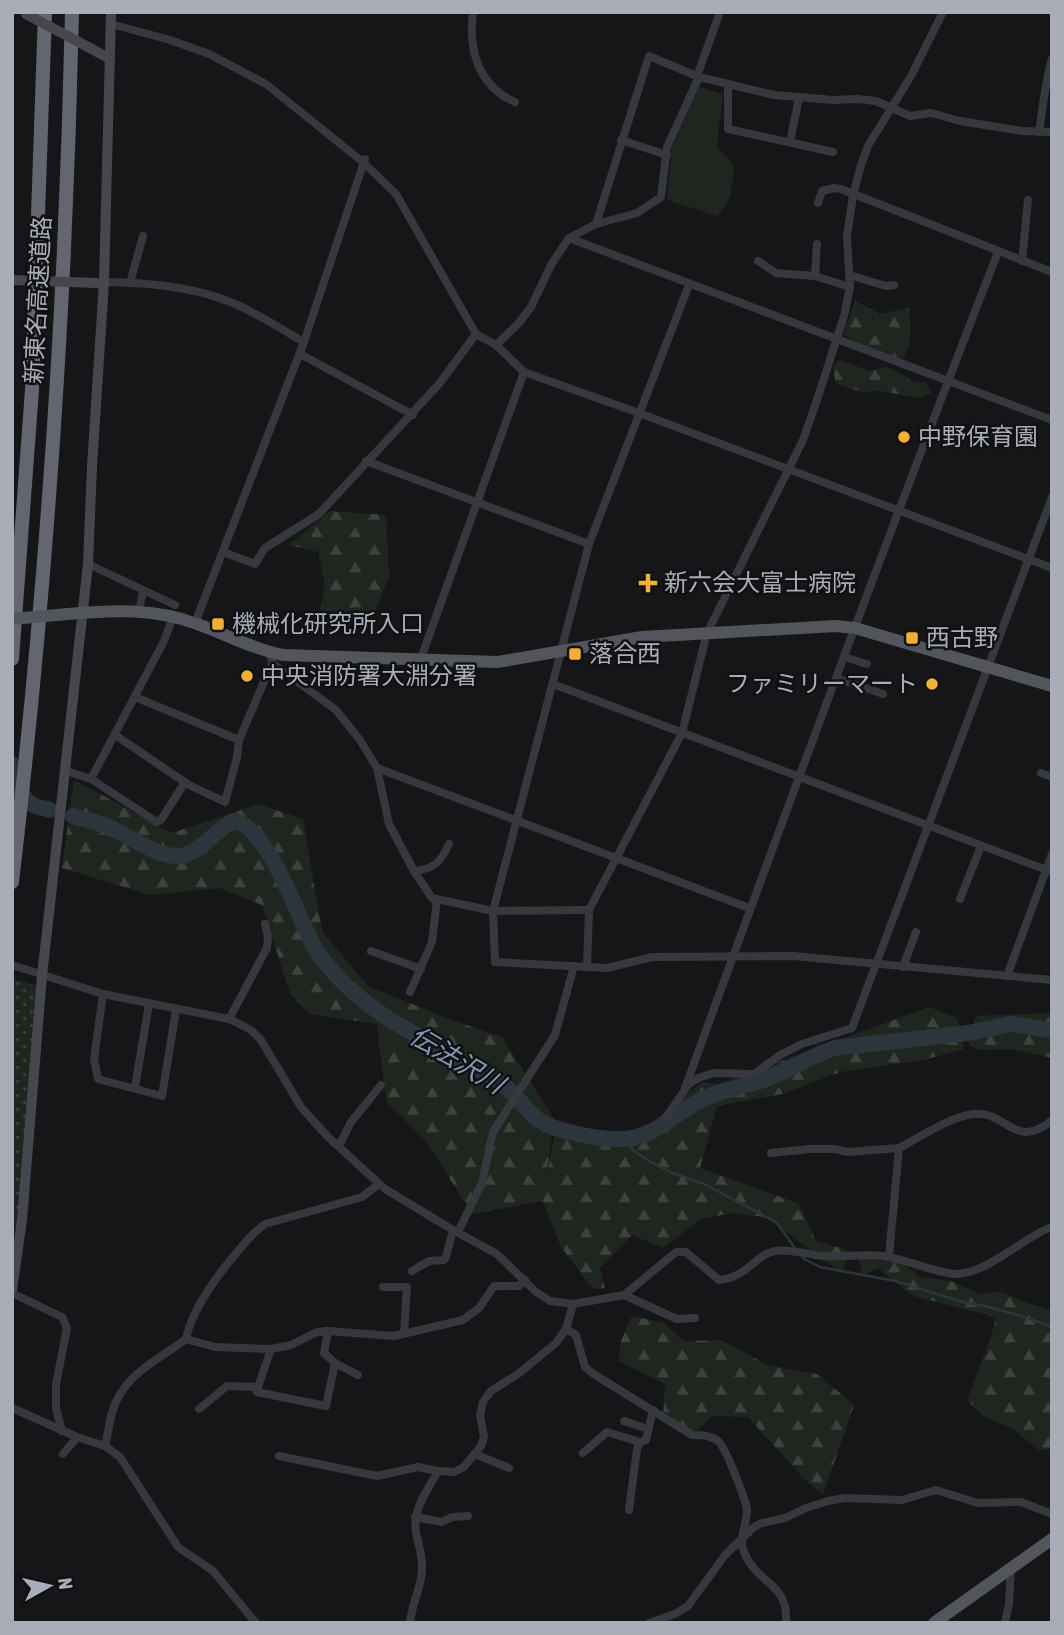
<svg xmlns="http://www.w3.org/2000/svg" width="1064" height="1635" viewBox="0 0 1064 1635" font-family="'Asap Condensed','Noto Sans JP',sans-serif">
	<defs>
		<pattern id="grass-dots" width="8" height="8" patternUnits="userSpaceOnUse" patternTransform="scale(1.75)"><rect width="8" height="8" fill="#1e261f"/><path d="M2 2h.1M6 6h.1" fill="none" stroke="#3c433d" stroke-width="1.8" stroke-linecap="round"/></pattern>
		<pattern id="forest-firs" width="22" height="20" patternUnits="userSpaceOnUse" patternTransform="scale(1.75)"><rect width="22" height="20" fill="#1e261f"/><path d="M5 1l3.5 6h-7zM16 11l3.5 6h-7z" fill="#3c433d"/></pattern>
	</defs>
	<rect width="100%" height="100%" fill="#161618"/>
	<path fill="url(#grass-dots)" d="M15 979 36 986 22 1187 12 1255V1000Z"/>
	<g fill="url(#forest-firs)">
		<path d="M855 301 880 314 909 308C911 328 912 341 903 359L874 351 843 335Z"/>
		<path d="M839 360 869 371 887 367 896 371 916 383 925 382 931 392 921 398 880 391 861 392 836 384 833 368Z"/>
		<path d="M330 511 386 515 389 576 370 626 319 616 325 585 318 552 289 545Z"/>
		<path d="M74 780 172 833 258 804 303 819 322 931 368 986 449 1019 502 1037 554 1119 546 1180 556 1127 627 1143 702 1082 718 1084 929 1007 957 1018 964 1049 923 1060 840 1072 782 1094 717 1106 700 1168 798 1203 816 1241 851 1251 841 1272 765 1217 732 1213 701 1219 663 1248 632 1235 600 1268 605 1288 593 1289 561 1247 543 1201 472 1214 426 1141 386 1101 377 1024 309 1014 290 993 262 905 220 888 150 895 62 868Z"/>
		<path d="M1052 1013V1058L1012 1049 980 1050 969 1045 976 1016Z"/>
		<path d="M858 1258 903 1263 920 1277 954 1282 979 1294 999 1291 1024 1302 1052 1310V1449L1039 1450 1013 1429 983 1416 967 1400 991 1337 996 1317 913 1296 878 1268 863 1275Z"/>
		<path d="M632 1316 664 1323 683 1341 722 1340 767 1365 817 1374 854 1405 823 1495 804 1479 748 1417 712 1416 692 1435 663 1416 665 1384 619 1361 621 1341Z"/>
	</g>
	<path fill="#1e261f" d="M699 87 723 94 717 147 734 165C732 184 733 204 716 216L667 200 672 148Z"/>
	<g fill="none" stroke-linecap="round" stroke-linejoin="round">
		<g stroke="#2c353c" stroke-width="2.5">
			<path d="M624 1139 634 1151 649 1161 672 1173 704 1184 776 1222 795 1248"/>
			<path d="M801 1255 804 1259 820 1267 895 1281 966 1303 981 1305 1025 1317 1052 1327"/>
		</g>
		<g stroke="#2c353c" stroke-width="16">
			<path d="M12 764C15 776 20 799 33 805 38 808 45 808 50 810"/>
			<path d="M73 816C83 819 94 821 104 825 126 833 162 862 185 855 204 849 216 829 234 821 270 828 297 918 315 948 359 1017 437 1042 502 1084 516 1093 529 1115 540 1121 558 1132 601 1140 622 1139 657 1138 678 1109 707 1097 724 1089 745 1087 763 1080 788 1071 810 1056 835 1048L968 1033 1011 1024 1052 1030"/>
		</g>
		<g stroke="#37383d" stroke-width="8">
			<path d="M473 12C468 49 478 86 515 102"/>
			<path d="M111 24 170 40 209 54 266 84 364 163 396 194 476 334 496 345 524 372 639 413 1052 568"/>
			<path d="M697 76 720 12"/>
			<path d="M728 84V129L833 152"/>
			<path d="M1039 132C1043 107 1045 82 1052 59"/>
			<path d="M621 140 667 155"/>
			<path d="M790 142 799 98"/>
			<path d="M818 203 822 191 834 188 841 189 1052 272"/>
			<path d="M596 224 649 56 699 77 774 95 833 100 856 99 876 101 910 116 931 113 960 121 1022 131 1052 132"/>
			<path d="M569 238 1052 420"/>
			<path d="M758 261 776 273 815 276 850 287"/>
			<path d="M1022 261 1028 200"/>
			<path d="M849 275 886 286 894 285"/>
			<path d="M815 276 817 244"/>
			<path d="M104 282C148 283 192 286 233 303 257 313 281 329 304 342"/>
			<path d="M130 283 143 236"/>
			<path d="M689 285 589 544 493 911 495 962 607 968 652 957 793 956 1052 980"/>
			<path d="M496 345 519 323 531 307 551 265 569 238 596 224 637 213 661 197 667 147 699 77"/>
			<path d="M300 354 413 415"/>
			<path d="M366 461 589 544"/>
			<path d="M223 552 255 564 265 548 319 514 439 384 476 334"/>
			<path d="M88 564 175 605"/>
			<path d="M139 611 143 591"/>
			<path d="M195 623 304 342 365 159"/>
			<path d="M270 652 272 663 336 710 360 740 377 768 389 824 414 871 432 898 493 911 589 910"/>
			<path d="M844 657 867 664"/>
			<path d="M420 661 524 372"/>
			<path d="M836 678 883 694"/>
			<path d="M553 684 1052 872"/>
			<path d="M115 735 189 785 225 802 237 757 239 740 135 697"/>
			<path d="M239 740 272 663"/>
			<path d="M377 768 749 908"/>
			<path d="M66 771 91 779 157 822 161 820 185 782"/>
			<path d="M1041 773 1052 777"/>
			<path d="M91 779 164 641 173 617"/>
			<path d="M414 871C434 869 441 862 449 844"/>
			<path d="M960 899 981 846"/>
			<path d="M371 951 421 969"/>
			<path d="M12 965 103 994 229 1019 251 1030 261 1040 301 1107 328 1137 385 1189 453 1230 497 1254 536 1292 550 1301 573 1304 624 1295 676 1252H686L719 1280C749 1277 754 1255 775 1251 790 1248 807 1255 823 1256 846 1258 870 1252 893 1258 908 1261 942 1274 955 1274 988 1274 1021 1238 1052 1227"/>
			<path d="M587 967 589 910 682 733 707 633 803 440 817 400 844 316 850 287 847 237 853 195 861 165 868 146 911 76 943 12"/>
			<path d="M903 967 916 932"/>
			<path d="M1007 976 1052 854"/>
			<path d="M410 992 432 942 437 900"/>
			<path d="M103 994 94 1059 98 1079 162 1096 176 1010"/>
			<path d="M229 1019 267 948 268 936 265 924"/>
			<path d="M135 1087 149 1004"/>
			<path d="M684 1091C786 810 890 530 998 252"/>
			<path d="M666 1117 689 1084 698 1078 714 1073 754 1074 780 1055 802 1044 852 1028 1052 497"/>
			<path d="M339 1146 351 1122 381 1085"/>
			<path d="M771 1153 810 1149H835L847 1152 899 1148"/>
			<path d="M458 1232 482 1183 493 1132 555 1035 574 966"/>
			<path d="M889 1256 899 1148C921 1137 947 1118 973 1114 1007 1110 1015 1152 1052 1120"/>
			<path d="M412 1271 429 1261 444 1260 446 1257 453 1230"/>
			<path d="M383 1287H407L404 1332"/>
			<path d="M12 1293 62 1317 67 1328 56 1384V1408L62 1431"/>
			<path d="M624 1295 677 1319 695 1318"/>
			<path d="M566 1329 576 1335 585 1367 592 1373 692 1435C701 1435 710 1435 718 1441 725 1446 746 1500 747 1510 747 1524 738 1539 744 1552 757 1585 789 1582 786 1623"/>
			<path d="M186 1339 215 1347 271 1349 291 1345 317 1332 328 1331 394 1336 463 1320 479 1308 494 1286H519L525 1280"/>
			<path d="M335 1363 358 1375"/>
			<path d="M258 1387 271 1349"/>
			<path d="M12 1408 77 1437 105 1446 120 1457 178 1547 213 1571 256 1623"/>
			<path d="M199 1409 227 1386 258 1387 257 1392 326 1406 335 1363 324 1353 328 1331"/>
			<path d="M624 1421 648 1429"/>
			<path d="M105 1446C108 1435 109 1423 112 1413 122 1375 157 1361 186 1339 193 1304 229 1260 254 1233L265 1224 362 1197 379 1184"/>
			<path d="M583 1453 607 1432 640 1442"/>
			<path d="M63 1454 77 1437"/>
			<path d="M475 1454 509 1468"/>
			<path d="M279 1456 377 1476 418 1467 438 1471"/>
			<path d="M629 1510 637 1449 640 1442 646 1440 653 1410"/>
			<path d="M415 1517 442 1522 452 1517 468 1516"/>
			<path d="M410 1623C412 1602 421 1589 422 1570 423 1556 418 1544 416 1532 412 1509 428 1490 438 1471L454 1472 464 1467 481 1446 484 1437 480 1415 483 1402 491 1391 518 1374 556 1343 566 1329 573 1304"/>
			<path d="M649 1623 675 1614 688 1606 725 1555 754 1527 762 1523 785 1518 806 1508 828 1501 845 1498 902 1500 936 1490 978 1503 1021 1502 1052 1514"/>
			<path d="M1005 1623 1009 1604 1011 1567"/>
		</g>
		<g stroke="#45474d" stroke-width="10">
			<path d="M90 48 110 59"/>
			<path d="M12 1290 22 1220 42 976 88 564 92 466 104 282 111 12"/>
		</g>
		<g stroke="#53555c" stroke-width="12">
			<path d="M68 614C112 610 155 608 197 624 226 634 252 649 283 655L498 662 642 637 836 626 855 628 1052 686"/>
			<path d="M934 1623 1052 1539"/>
		</g>
		<g stroke="#63666e" stroke-width="14">
			<path d="M12 659 32 390 45 12"/>
			<path d="M12 882C46 594 66 303 72 12"/>
		</g>
		<g stroke="#45474d" stroke-width="10">
			<path d="M26 14 90 48"/>
			<path d="M12 280 96 283"/>
		</g>
		<path stroke="#53555c" stroke-width="12" d="M12 619 68 614"/>
	</g>
	<g fill="#f2b134" stroke="#111113" stroke-width="2.5">
		<circle cx="904" cy="437" r="7"/>
		<path d="M644.5 572.5h7v7h7v7h-7v7h-7v-7h-7v-7h7z"/>
		<rect x="211" y="617" width="14" height="14" rx="3.5"/>
		<rect x="905" y="631" width="14" height="14" rx="3.5"/>
		<rect x="568" y="647" width="14" height="14" rx="3.5"/>
		<circle cx="247" cy="676" r="7"/>
		<circle cx="932" cy="684" r="7"/>
	</g>
	<g text-anchor="middle" stroke-width="5" stroke-linejoin="round" paint-order="stroke">
		<g font-size="24" fill="#a8adb8" stroke="#111113">
			<text transform="translate(38 300) rotate(-87)" y="8">新東名高速道路</text>
		</g>
		<g font-size="24" fill="#a8adb8" stroke="#111113" text-anchor="start">
			<text x="918" y="445">中野保育園</text>
			<text x="664" y="591">新六会大富士病院</text>
			<text x="232" y="632">機械化研究所入口</text>
			<text x="926" y="646">西古野</text>
			<text x="589" y="662">落合西</text>
			<text x="261" y="684">中央消防署大淵分署</text>
			<text x="918" y="692" text-anchor="end">ファミリーマート</text>
		</g>
		<g font-size="26" font-style="italic" fill="#7f9bb3" stroke="#111113">
			<text transform="translate(457 1060) rotate(31)" y="9">伝法沢川</text>
		</g>
	</g>
	<rect width="1064" height="1635" fill="none" stroke="#a8adb8" stroke-width="28"/>
	<g transform="translate(49 1586) rotate(82)" stroke="#111113" stroke-width="5" paint-order="stroke">
	<path d="M0-5L12 26L0 18L-12 26Z" fill="#a8adb8"/>
	<text y="-10" font-size="19" font-weight="bold" text-anchor="middle" fill="#a8adb8">N</text>
	</g>
</svg>
